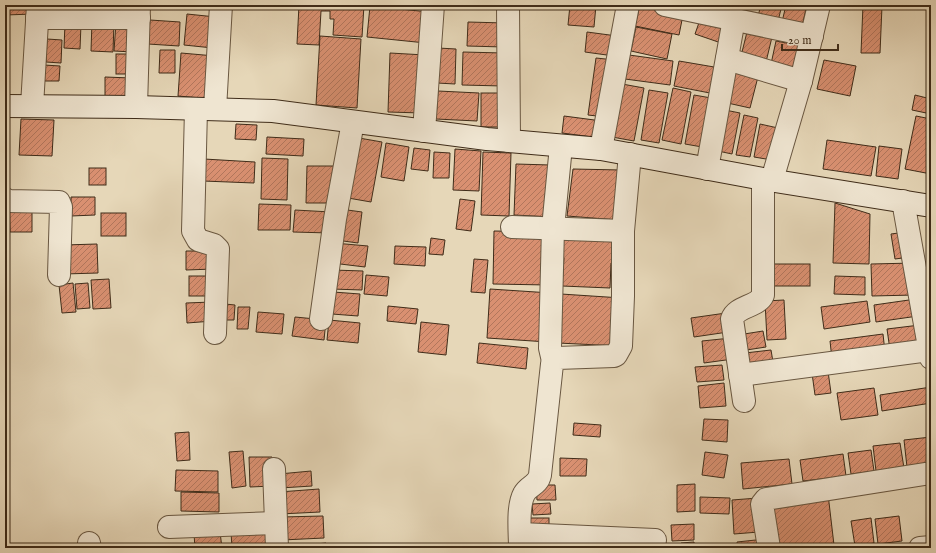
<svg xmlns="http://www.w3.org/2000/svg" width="936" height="553" viewBox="0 0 936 553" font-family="'IM FELL English',serif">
	<defs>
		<pattern id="building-hatch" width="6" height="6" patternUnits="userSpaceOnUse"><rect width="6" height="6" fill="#d99071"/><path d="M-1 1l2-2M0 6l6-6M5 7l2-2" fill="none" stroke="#b1765c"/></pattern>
	</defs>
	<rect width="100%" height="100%" fill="#e6d7b8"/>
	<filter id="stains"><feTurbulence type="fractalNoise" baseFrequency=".005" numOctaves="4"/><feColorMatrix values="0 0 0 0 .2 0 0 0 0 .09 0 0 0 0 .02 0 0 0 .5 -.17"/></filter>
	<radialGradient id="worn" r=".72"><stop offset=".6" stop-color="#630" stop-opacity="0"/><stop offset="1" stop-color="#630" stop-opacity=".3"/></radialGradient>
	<g fill="url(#building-hatch)" stroke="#3f2c19">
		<path d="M5 5H34V14L5 15Z"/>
		<path d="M52 5H84V11L52 10Z"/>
		<path d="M88 5H108V13L87 12Z"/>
		<path d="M113 5H138L112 11Z"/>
		<path d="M299 5H364L362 37 333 35 334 19H330V11H321L319 45 297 44Z"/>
		<path d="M570 5H596L594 27 568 25Z"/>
		<path d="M640 5H660L684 10 679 35 635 26Z"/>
		<path d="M761 5H782L778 21 758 16Z"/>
		<path d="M786 5H807L802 26 782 22Z"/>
		<path d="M863 5 882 6 880 53H861Z"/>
		<path d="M901 5H931V10Z"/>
		<path d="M370 6 429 12 426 43 367 37Z"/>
		<path d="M187 14 216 17 213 48 184 45Z"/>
		<path d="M701 17 730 28 724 44 695 34Z"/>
		<path d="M150 20 180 22 179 46 148 44Z"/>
		<path d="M92 21 114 22 113 52 91 51Z"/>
		<path d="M116 22 135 23 133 52 114 51Z"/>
		<path d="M468 22 505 23 504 47 467 46Z"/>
		<path d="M65 23 81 24 80 49 64 48Z"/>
		<path d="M636 27 672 34 667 59 631 51Z"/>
		<path d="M587 32 617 36 614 56 585 52Z"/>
		<path d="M747 32 772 37 766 62 741 56Z"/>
		<path d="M320 36 361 39 357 108 316 105Z"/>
		<path d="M47 39 62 40 61 63 46 62Z"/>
		<path d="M776 41 807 47 802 70 771 64Z"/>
		<path d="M438 48 456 49 455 84 437 83Z"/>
		<path d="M160 50H175V73H159Z"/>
		<path d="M463 52 503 53V86L462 85Z"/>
		<path d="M181 53 215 56 212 99 178 96Z"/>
		<path d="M390 53 425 55 422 113 388 112Z"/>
		<rect x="116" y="54" width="18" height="20"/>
		<path d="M629 55 673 61 670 85 625 79Z"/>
		<path d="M596 58 615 60 606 117 588 115Z"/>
		<path d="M824 60 856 66 850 96 817 89Z"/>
		<path d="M679 61 720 68 715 94 674 86Z"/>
		<path d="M732 63 760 69 750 108 723 102Z"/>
		<path d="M44 65 60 66 59 81H44Z"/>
		<path d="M105 77 131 78V99L105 98Z"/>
		<path d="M622 84 644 88 634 141 612 137Z"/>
		<path d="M673 88 691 92 681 144 662 140Z"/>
		<path d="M649 90 668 93 659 143 641 140Z"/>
		<path d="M438 91 479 93 477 121 436 119Z"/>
		<rect x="481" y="93" width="23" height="34"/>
		<path d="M694 95 717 99 708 148 685 144Z"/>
		<path d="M915 95 931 99V114L912 110Z"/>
		<path d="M725 110 740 113 732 154 718 151Z"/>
		<path d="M744 115 758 118 750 157 736 155Z"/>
		<path d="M564 116 602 121 600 138 562 133Z"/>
		<path d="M916 116 931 119V174L905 169Z"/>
		<path d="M21 119 54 120 52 156 19 155Z"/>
		<path d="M236 124 257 125 256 140 235 139Z"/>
		<path d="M760 124 778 128 772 160 754 157Z"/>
		<path d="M267 137 304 139 303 156 266 154Z"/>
		<path d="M359 138 382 142 371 202 348 198Z"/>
		<path d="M827 140 876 147 871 176 823 169Z"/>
		<path d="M386 143 409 147 404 181 381 177Z"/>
		<path d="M879 146 902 149 898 179 876 176Z"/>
		<path d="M414 148 430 150 428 171 411 169Z"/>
		<path d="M455 149 481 151 479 191 453 190Z"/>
		<path d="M434 152 450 153 449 178H433Z"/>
		<path d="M483 152 511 153 509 216 481 215Z"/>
		<path d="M262 158 288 159 287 200 261 199Z"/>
		<path d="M204 159 255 162 254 183 203 181Z"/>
		<path d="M516 164 550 165 553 217 514 215Z"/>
		<path d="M307 166H337L336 203H306Z"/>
		<rect x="89" y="168" width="17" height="17"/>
		<path d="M573 169 621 170 618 220 567 216Z"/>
		<path d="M71 197H95V215L71 216Z"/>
		<path d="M460 199 475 201 471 231 456 229Z"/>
		<path d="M32 202V232H10L9 203Z"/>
		<path d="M835 203 870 214 869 264 833 263Z"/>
		<path d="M259 204 291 205 290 230H258Z"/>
		<path d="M340 209 362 212 358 243 336 240Z"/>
		<path d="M295 210 331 212 330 233 293 232Z"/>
		<rect x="101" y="213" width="25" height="23"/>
		<path d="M494 231 549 232 548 285 493 284Z"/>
		<path d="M906 232 910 257 895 259 891 234Z"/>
		<path d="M553 233 623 236 621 263H611L610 288 562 286 564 258H552Z"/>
		<path d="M431 238 445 240 443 255 429 254Z"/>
		<path d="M334 243 368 246 365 267 332 263Z"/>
		<path d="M97 244 98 273 64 274V245Z"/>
		<path d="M395 246 426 247 425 266 394 264Z"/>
		<path d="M186 251H214V269L186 270Z"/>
		<path d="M474 259 488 260 485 293 471 292Z"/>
		<path d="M914 263V295L872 296 871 264Z"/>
		<rect x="770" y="264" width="40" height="22"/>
		<path d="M333 270 363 271 362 290 332 289Z"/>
		<path d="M366 275 389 277 387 296 364 294Z"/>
		<rect x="189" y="276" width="25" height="20"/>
		<path d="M835 276 865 277V295L834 294Z"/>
		<path d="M109 279 111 308 93 309 91 280Z"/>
		<path d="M73 283 76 312 62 313 59 285Z"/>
		<path d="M88 283 90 308 77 309 75 284Z"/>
		<path d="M490 289 551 293 548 342 487 338Z"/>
		<path d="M333 292 360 294 358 316 332 314Z"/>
		<path d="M561 294 622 298 619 346 558 343Z"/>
		<path d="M916 299 918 316 876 322 874 305Z"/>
		<path d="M784 300 786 339 767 340 765 301Z"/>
		<path d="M867 301 870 322 824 329 821 307Z"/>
		<path d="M212 302 213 321 187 323 186 303Z"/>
		<path d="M225 304 235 305 234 320H224Z"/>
		<path d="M388 306 418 309 416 324 387 321Z"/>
		<path d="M238 307H250L248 329H237Z"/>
		<path d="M258 312 284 314 282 334 256 332Z"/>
		<path d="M726 313 728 332 694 337 691 318Z"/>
		<path d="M295 317 326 320 324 340 292 336Z"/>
		<path d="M329 320 360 323 358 343 327 340Z"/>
		<path d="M421 322 449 325 446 355 418 352Z"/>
		<path d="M920 325 923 346 890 350 887 329Z"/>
		<path d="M763 331 766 347 740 351 738 335Z"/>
		<path d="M883 334 885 352 832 359 830 341Z"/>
		<path d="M731 338 733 359 704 363 702 341Z"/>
		<path d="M479 343 528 348 526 369 477 363Z"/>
		<path d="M771 350 774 368 747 371 745 353Z"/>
		<path d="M827 364 831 393 815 395 811 366Z"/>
		<path d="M722 365 724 380 697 382 695 367Z"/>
		<path d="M724 383 726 406 700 408 698 386Z"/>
		<path d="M931 387V403L882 411 880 395Z"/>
		<path d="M874 388 878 415 841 420 837 393Z"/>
		<path d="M704 419 728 420 727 442 702 440Z"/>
		<path d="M574 423 601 425 600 437 573 435Z"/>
		<path d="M189 432 190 460 177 461 175 433Z"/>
		<path d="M931 437V463L907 467 904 440Z"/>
		<path d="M900 443 904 468 876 471 873 446Z"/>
		<path d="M871 450 874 471 851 474 848 453Z"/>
		<path d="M243 451 246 486 232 488 229 452Z"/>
		<path d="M705 452 728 455 724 478 702 475Z"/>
		<path d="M843 454 846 476 803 481 800 460Z"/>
		<path d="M249 457H272L273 486 250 487Z"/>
		<path d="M560 458 587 459 586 476H560Z"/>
		<path d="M789 459 792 484 743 489 741 463Z"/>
		<path d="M176 470 218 471V492L175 491Z"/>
		<path d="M311 471 312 486 280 488 279 474Z"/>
		<path d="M695 484V511L677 512V485Z"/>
		<path d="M536 485H555L556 500H537Z"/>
		<path d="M319 489 320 512 280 514 279 492Z"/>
		<path d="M181 492 219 493V512L181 511Z"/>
		<path d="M828 494 834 545 808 548H774L768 500Z"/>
		<path d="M700 497 730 498 729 514 700 513Z"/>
		<path d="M758 498 759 532 734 534 732 500Z"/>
		<path d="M550 503 551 514 533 515 532 504Z"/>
		<path d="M323 516 324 538 282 540 281 517Z"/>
		<path d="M899 516 902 541 878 544 875 519Z"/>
		<rect x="526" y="518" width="23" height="12"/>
		<path d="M871 518 874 543 855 546 851 521Z"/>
		<path d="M694 524V540L672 541 671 525Z"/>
		<path d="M271 531V548H232L231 532Z"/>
		<path d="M220 532 222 548H195L194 534Z"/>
		<path d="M765 539 766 548H738L737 542Z"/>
		<path d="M694 542 695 548H681V543Z"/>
		<path d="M326 543 327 548H285V547Z"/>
		<path d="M666 544H678L679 548H666Z"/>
	</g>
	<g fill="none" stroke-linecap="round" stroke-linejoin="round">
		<g stroke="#695741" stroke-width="24">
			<g id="street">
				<path d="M508 5 509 141"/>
				<path d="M665 5 812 36"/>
				<path d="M37 18H139"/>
				<path d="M727 59 801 81"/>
				<path d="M32 106 38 5"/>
				<path d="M136 107 139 5"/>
				<path d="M196 109 193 231 198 240 214 245 218 249 215 333"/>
				<path d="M215 109 221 5"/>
				<path d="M424 131 433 5"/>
				<path d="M601 149 628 5"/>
				<path d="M707 169 734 19"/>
				<path d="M772 180 801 81 819 5"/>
				<path d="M5 199 8 201 59 202 61 207 59 275"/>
				<path d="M903 201 931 358"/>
				<path d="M512 227 623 231"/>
				<path d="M321 319 335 219 353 122"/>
				<path d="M553 361 550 348 553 228 561 146"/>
				<path d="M740 375 929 350"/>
				<path d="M744 401 732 319C736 306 758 307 763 295V179"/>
				<path d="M274 469 277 548"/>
				<path d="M169 527 276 523"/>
				<path d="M520 534 655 540"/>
				<path d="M89 543 90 548"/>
				<path d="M520 548C520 533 517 507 524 494 528 486 538 485 540 475L552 364 557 358 614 356 616 355 621 346 623 296V231L630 154"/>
				<path d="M769 548 762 504 766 499 931 473"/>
				<path d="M920 548 931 547"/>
			</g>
		</g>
		<g stroke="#3f2c19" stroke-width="24">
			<path id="secondary" d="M5 106 136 107 273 111 487 139 601 149 763 179 931 206"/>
		</g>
		<use href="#street" stroke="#efe5d1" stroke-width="22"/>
		<use href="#secondary" stroke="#efe5d1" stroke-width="22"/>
	</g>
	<rect width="936" height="553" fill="none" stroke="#e6d7b8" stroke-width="20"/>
	<rect x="6" y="6" width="924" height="541" fill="none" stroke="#3f2c19" stroke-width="2"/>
	<rect x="10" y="10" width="916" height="533" fill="none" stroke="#3f2c19"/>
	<path d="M782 44v6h56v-6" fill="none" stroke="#3f2c19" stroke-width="2"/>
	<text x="788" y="44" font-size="12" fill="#3f2c19" stroke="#efe5d1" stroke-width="3" paint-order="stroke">20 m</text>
	<rect width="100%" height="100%" filter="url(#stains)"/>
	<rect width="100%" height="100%" fill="url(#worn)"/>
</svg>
